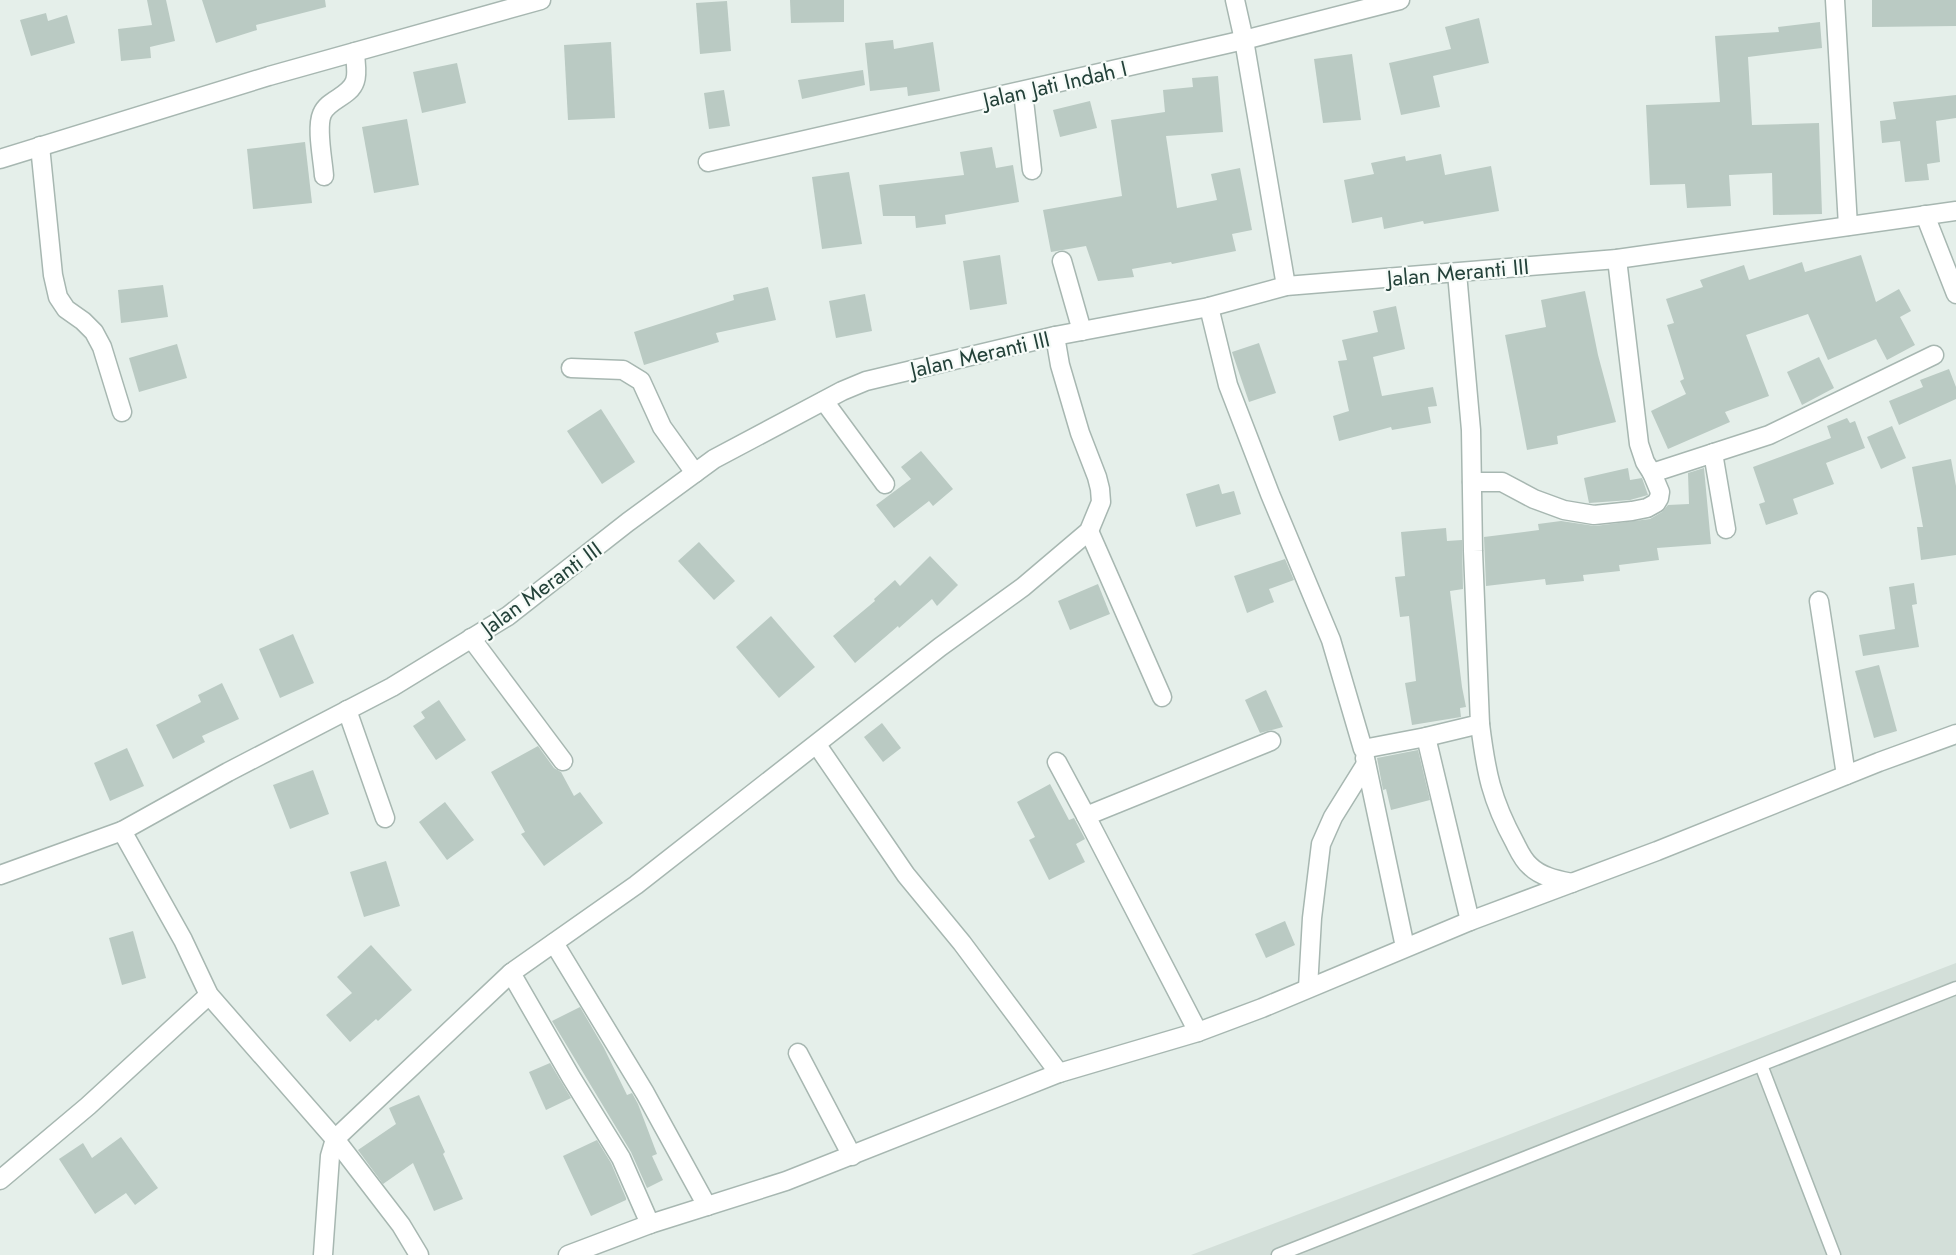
<svg xmlns="http://www.w3.org/2000/svg" width="1956" height="1255" viewBox="0 0 1956 1255" font-family="Jost,sans-serif">
	<rect width="100%" height="100%" fill="#e5efea"/>
	<path fill="#d3dfd9" d="M1956 963V1255H1191L1508 1135Z"/>
	<g fill="#bacac3">
		<path d="M147 0H166L175 41 150 47 151 58 121 61 118 29 152 25Z"/>
		<path d="M202 0H325L326 7 256 25 257 30 216 43Z"/>
		<path d="M790 0H844V22L791 23Z"/>
		<path d="M1872 0H1956V26L1872 27Z"/>
		<path d="M727 1 731 51 700 54 696 3Z"/>
		<path d="M46 13 48 21 67 15 75 43 31 56 20 20Z"/>
		<path d="M1479 18 1489 63 1433 76 1440 107 1401 115 1389 63 1451 49 1445 27Z"/>
		<path d="M1820 22 1822 48 1748 57 1752 125 1819 123 1822 214 1773 215 1772 173 1729 175 1731 206 1687 208 1685 184 1650 185 1646 105 1720 102 1715 36 1779 32 1778 27Z"/>
		<path d="M893 40 894 49 933 42 940 91 908 96 907 87 870 91 865 43Z"/>
		<path d="M611 42 615 118 568 120 564 45Z"/>
		<path d="M1352 54 1361 120 1323 123 1314 59Z"/>
		<path d="M457 63 466 103 422 113 413 72Z"/>
		<path d="M863 70 865 85 802 99 798 80Z"/>
		<path d="M1218 76 1223 132 1166 136 1177 208 1217 200 1211 174 1240 168 1252 230 1232 234 1236 251 1172 264 1171 262 1132 269 1134 277 1098 281 1086 246 1051 252 1043 210 1122 196 1111 120 1165 112 1163 90 1193 87 1192 78Z"/>
		<path d="M724 90 730 126 709 129 704 93Z"/>
		<path d="M1956 95V118L1936 121 1940 162 1927 164 1929 180 1905 182 1900 141 1882 143 1880 121 1896 119 1893 102Z"/>
		<path d="M1090 101 1097 128 1060 137 1053 110Z"/>
		<path d="M407 119 419 185 374 193 362 127Z"/>
		<path d="M305 142 312 203 253 209 247 149Z"/>
		<path d="M992 147 996 168 1013 165 1019 202 945 215 946 224 916 228 915 216H883L879 185 964 175 960 152Z"/>
		<path d="M1441 154 1445 175 1491 166 1499 211 1424 224 1423 221 1384 229 1382 217 1352 223 1344 180 1374 174 1371 163 1405 156 1406 161Z"/>
		<path d="M849 172 862 244 822 249 812 177Z"/>
		<path d="M1000 255 1007 304 970 310 963 261Z"/>
		<path d="M1861 255 1876 302 1899 289 1911 311 1900 317 1915 345 1887 360 1876 339 1828 360 1808 314 1746 335 1769 396 1725 412 1730 422 1668 449 1651 411 1686 394 1680 381 1684 379 1667 325 1674 323 1666 299 1703 287 1700 280 1744 265 1749 280 1802 262 1805 272Z"/>
		<path d="M163 285 168 317 121 323 118 290Z"/>
		<path d="M768 287 776 320 716 333 719 342 644 365 634 332 734 300 733 295Z"/>
		<path d="M1585 291 1598 355 1616 422 1557 436 1558 444 1527 450 1505 335 1546 327 1541 300Z"/>
		<path d="M865 294 872 331 836 338 829 301Z"/>
		<path d="M1396 306 1405 349 1373 357 1382 396 1433 387 1437 406 1428 407 1431 423 1392 430 1391 427 1339 441 1333 416 1349 411 1338 361 1347 360 1342 340 1378 332 1373 311Z"/>
		<path d="M1259 343 1276 393 1249 402 1232 352Z"/>
		<path d="M177 344 187 378 139 392 129 358Z"/>
		<path d="M1819 357 1834 388 1802 405 1787 372Z"/>
		<path d="M1949 369 1956 387V399L1899 425 1889 401 1923 387 1920 380Z"/>
		<path d="M601 409 635 462 602 484 567 431Z"/>
		<path d="M1847 418 1850 423 1855 421 1865 448 1826 463 1834 484 1793 499 1798 514 1766 525 1759 504 1765 502 1753 467 1831 438 1827 426Z"/>
		<path d="M1892 426 1906 458 1881 469 1867 437Z"/>
		<path d="M921 451 953 489 933 506 929 501 894 528 876 505 911 479 901 467Z"/>
		<path d="M1951 459 1956 486V555L1921 560 1917 527H1923L1912 467Z"/>
		<path d="M1628 468 1630 480 1642 478 1648 495 1630 500 1589 503 1584 478Z"/>
		<path d="M1704 468 1711 544 1657 548 1659 560 1619 565 1620 571 1583 575 1584 581 1546 585 1545 579 1486 586 1484 537 1539 530 1538 524 1561 521 1595 526 1650 519 1662 512 1668 505 1689 504 1688 473Z"/>
		<path d="M1219 484 1222 494 1234 491 1241 514 1196 527 1186 494Z"/>
		<path d="M1446 528 1447 541 1462 540 1463 589 1450 591 1462 687 1466 707 1460 708 1461 717 1412 725 1405 683 1416 681 1409 616 1400 617 1395 577 1405 576 1401 532Z"/>
		<path d="M699 542 735 581 714 600 678 561Z"/>
		<path d="M930 556 958 585 937 606 932 599 899 628 898 626 855 663 833 636 875 601 874 599 895 580 900 586Z"/>
		<path d="M1285 559 1294 580 1269 589 1274 602 1247 613 1234 576Z"/>
		<path d="M1914 583 1917 604 1912 605 1919 647 1863 656 1859 635 1895 629 1889 587Z"/>
		<path d="M1098 584 1110 614 1070 630 1058 601Z"/>
		<path d="M771 616 815 667 779 698 736 647Z"/>
		<path d="M293 634 314 683 280 698 259 649Z"/>
		<path d="M1879 665 1897 731 1874 738 1855 671Z"/>
		<path d="M222 683 239 719 202 736 205 742 173 759 156 725 201 702 198 695Z"/>
		<path d="M1266 690 1283 727 1260 733 1245 700Z"/>
		<path d="M439 700 466 740 436 760 413 726 425 718 421 712Z"/>
		<path d="M882 723 901 748 883 762 864 737Z"/>
		<path d="M538 746 554 768 561 772 574 796 580 792 603 823 544 866 521 834 525 832 491 772Z"/>
		<path d="M127 748 144 786 110 801 94 763Z"/>
		<path d="M1418 750 1430 800 1391 810 1386 789 1383 790 1377 758Z"/>
		<path d="M313 770 329 814 290 829 273 785Z"/>
		<path d="M1050 784 1069 820 1074 818 1085 839 1076 844 1085 862 1049 880 1029 840 1035 837 1017 802Z"/>
		<path d="M445 802 474 840 447 860 419 822Z"/>
		<path d="M386 861 400 906 364 917 350 872Z"/>
		<path d="M1285 921 1295 945 1266 958 1255 934Z"/>
		<path d="M133 931 146 978 122 985 109 938Z"/>
		<path d="M371 945 412 990 378 1021 376 1019 350 1042 326 1015 352 993 337 977Z"/>
		<path d="M580 1007 604 1048 627 1095 632 1093 638 1104 657 1154 652 1156 663 1180 647 1188 631 1152 552 1021Z"/>
		<path d="M550 1063 571 1098 546 1110 529 1072Z"/>
		<path d="M419 1095 445 1152 443 1154 463 1199 434 1211 413 1163 383 1184 358 1150 396 1124 389 1108Z"/>
		<path d="M121 1137 158 1188 135 1205 126 1193 95 1214 59 1159 83 1143 92 1158Z"/>
		<path d="M597 1140 611 1163 626 1198V1200L591 1216 563 1156Z"/>
	</g>
	<g fill="none" stroke-linecap="round" stroke-linejoin="round">
		<g stroke="#a7b7b1" stroke-width="15">
			<g id="lane">
				<path d="M1761 1065 1834 1255"/>
				<path d="M1278 1255 1956 988"/>
			</g>
		</g>
		<g stroke="#a7b7b1" stroke-width="21">
			<g id="street">
				<path d="M1235 0 1244 40 1286 286"/>
				<path d="M1835 0 1848 226"/>
				<path d="M1023 92 1032 170"/>
				<path d="M40 146 53 275 58 297 66 309 83 321 94 332 102 347 122 412"/>
				<path d="M0 159 269 76 541 0"/>
				<path d="M708 162 1244 40 1400 0"/>
				<path d="M324 176C323 160 316 128 322 114 328 99 350 97 355 81 358 73 355 60 355 52"/>
				<path d="M1925 215 1956 294"/>
				<path d="M1617 259 1639 444 1645 462 1652 473 1769 435 1934 355"/>
				<path d="M1062 261 1082 331"/>
				<path d="M1209 307 1228 385 1270 494 1331 640 1363 749 1426 737 1480 724 1473 551 1471 430 1457 273"/>
				<path d="M571 368 623 370 641 381 662 427 695 473"/>
				<path d="M824 401 885 484"/>
				<path d="M1713 453 1726 529"/>
				<path d="M1472 482H1502L1534 499 1564 510 1594 515 1632 511 1647 508 1656 503 1659 498 1660 492 1652 473"/>
				<path d="M1089 531 1162 697"/>
				<path d="M1819 601 1846 775"/>
				<path d="M471 638 563 761"/>
				<path d="M347 710 385 818"/>
				<path d="M1480 724C1486 772 1491 799 1515 843 1519 851 1523 860 1530 866 1541 877 1558 880 1572 883"/>
				<path d="M1426 737 1470 921"/>
				<path d="M817 745 906 875 962 943 1059 1073"/>
				<path d="M1365 758 1405 947"/>
				<path d="M1057 762 1086 816"/>
				<path d="M122 831 183 940 209 995 335 1139 401 1225 419 1255"/>
				<path d="M0 875 122 831 228 772 392 687 508 616 628 522 714 459 842 391 866 381 1055 336 1209 307 1286 286 1617 259 1956 211"/>
				<path d="M554 943 645 1093 707 1206"/>
				<path d="M1308 988 1312 918 1321 844 1333 817 1366 764"/>
				<path d="M1198 1032 1086 816 1271 741"/>
				<path d="M798 1053 852 1156"/>
				<path d="M0 1180 88 1106 209 995"/>
				<path d="M650 1224 786 1181 1059 1073 1198 1032 1262 1008 1470 921 1657 851 1879 762 1956 734"/>
				<path d="M323 1255 330 1156 335 1139 511 973"/>
				<path d="M568 1255 650 1224 621 1158 571 1077 511 973 636 885 940 647 1023 587 1089 531 1101 502 1100 489 1097 477 1080 433 1060 365 1055 336"/>
			</g>
		</g>
		<use href="#lane" stroke="#fff" stroke-width="12"/>
		<use href="#street" stroke="#fff" stroke-width="18"/>
	</g>
	<g text-anchor="middle" stroke-width="4.5" stroke-linejoin="round" paint-order="stroke">
		<g font-size="22" fill="#234139" stroke="#f6fbf8">
			<text transform="translate(1055 84) rotate(-13)" y="8">Jalan Jati Indah I</text>
			<text transform="translate(1458 272) rotate(-5)" y="8">Jalan Meranti III</text>
			<text transform="translate(980 354) rotate(-13)" y="8">Jalan Meranti III</text>
			<text transform="translate(541 588) rotate(-36)" y="8">Jalan Meranti III</text>
		</g>
	</g>
</svg>
